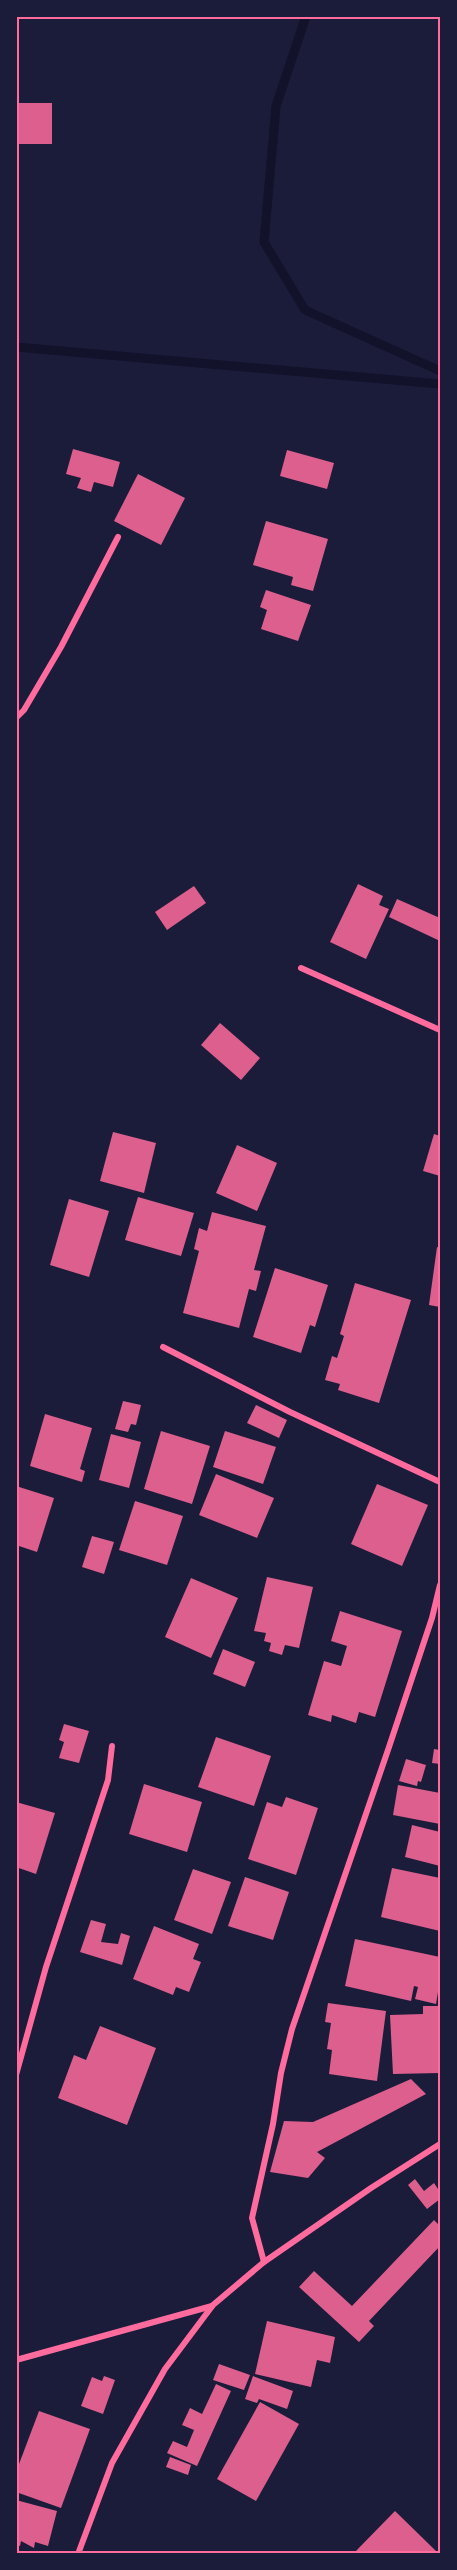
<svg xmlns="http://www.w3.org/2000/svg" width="457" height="2570" viewBox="0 0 457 2570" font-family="Quicksand,sans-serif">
	<rect width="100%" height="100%" fill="#1b1b3a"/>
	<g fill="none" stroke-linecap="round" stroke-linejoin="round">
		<g stroke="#12122b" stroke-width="9">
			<path d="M306 16 276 106 264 242 305 310 440 371"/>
			<path d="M16 347 440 384"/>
		</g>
	</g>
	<g fill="#dd5f8e">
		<rect x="16" y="103" width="36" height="41"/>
		<path d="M73 449 120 462 113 487 94 482 91 492 77 488 81 478 66 474Z"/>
		<path d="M287 450 334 463 327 489 280 476Z"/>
		<path d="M138 474 185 498 161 545 114 521Z"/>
		<path d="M266 521 328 539 313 591 291 585 293 577 253 565Z"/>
		<path d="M266 590 311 605 298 641 261 629 267 610 260 607Z"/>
		<path d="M358 884 383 896 379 905 389 909 366 959 330 942Z"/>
		<path d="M194 886 206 903 167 930 155 912Z"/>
		<path d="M397 899 440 918V941L389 917Z"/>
		<path d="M220 1023 260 1058 241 1080 201 1045Z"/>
		<path d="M113 1132 156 1143 144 1193 100 1181Z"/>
		<path d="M434 1134 440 1136V1176L423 1171Z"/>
		<path d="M237 1145 277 1163 257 1211 216 1193Z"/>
		<path d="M138 1197 194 1213 181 1256 125 1240Z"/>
		<path d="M69 1199 109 1211 89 1277 50 1265Z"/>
		<path d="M212 1212 266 1226 254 1270 261 1271 256 1291 249 1289 239 1328 183 1313 199 1251 194 1249 199 1228 207 1231Z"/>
		<path d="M437 1247 440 1248V1307L429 1305Z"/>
		<path d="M275 1268 328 1285 315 1327 310 1325 301 1353 253 1337Z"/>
		<path d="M355 1283 411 1300 379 1403 338 1390 340 1384 325 1380 332 1356 337 1358 344 1336 340 1334Z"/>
		<path d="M123 1401 141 1405 136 1425 131 1424 128 1432 115 1429Z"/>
		<path d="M256 1405 287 1420 279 1438 247 1423Z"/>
		<path d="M45 1414 92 1428 80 1469 85 1471 82 1482 30 1466Z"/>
		<path d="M161 1431 210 1446 192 1504 144 1489Z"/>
		<path d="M225 1431 276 1447 263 1484 213 1467Z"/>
		<path d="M111 1434 141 1442 129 1488 99 1480Z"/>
		<path d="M216 1474 274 1498 257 1538 199 1515Z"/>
		<path d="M377 1484 428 1505 402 1566 351 1544Z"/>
		<path d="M16 1486 54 1498 37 1552 16 1545Z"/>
		<path d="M135 1501 183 1516 167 1565 119 1550Z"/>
		<path d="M92 1536 114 1542 104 1574 82 1567Z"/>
		<path d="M267 1577 313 1587 299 1648 285 1645 282 1655 269 1651 271 1643 264 1641 266 1633 254 1631Z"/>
		<path d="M191 1578 238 1598 211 1658 165 1637Z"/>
		<path d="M340 1611 402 1631 375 1717 359 1712 356 1723 332 1715 331 1722 308 1715 324 1661 341 1666 347 1646 331 1641Z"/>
		<path d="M223 1649 255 1662 245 1687 213 1674Z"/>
		<path d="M64 1724 89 1731 79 1763 59 1758 64 1742 59 1740Z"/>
		<path d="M216 1737 271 1756 254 1806 198 1787Z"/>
		<path d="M434 1749 440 1750V1764L432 1763Z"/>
		<path d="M406 1759 426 1765 421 1782 418 1781 417 1786 399 1781Z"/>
		<path d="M144 1784 202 1802 187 1852 129 1834Z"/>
		<path d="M398 1785 440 1793V1824L393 1815Z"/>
		<path d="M286 1797 318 1808 296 1875 248 1859 267 1802 282 1807Z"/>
		<path d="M16 1802 55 1813 36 1874 16 1867Z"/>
		<path d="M412 1825 440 1832V1866L405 1857Z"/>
		<path d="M392 1868 440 1878V1931L381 1917Z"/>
		<path d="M193 1869 231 1882 212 1934 174 1920Z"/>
		<path d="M245 1877 289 1892 273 1940 228 1926Z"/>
		<path d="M91 1920 106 1924 101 1942 118 1944 121 1933 130 1936 122 1965 80 1952Z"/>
		<path d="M154 1926 199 1944 193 1959 201 1962 189 1992 176 1987 173 1995 133 1979Z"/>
		<path d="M355 1939 440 1957V1980L436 2004 415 1999 418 1987 414 1986 411 2001 345 1986Z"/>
		<path d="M328 2003 386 2011 377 2081 329 2074 332 2050 327 2049 331 2023 325 2022Z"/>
		<path d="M423 2006H440V2073L393 2074 390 2015 423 2014Z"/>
		<path d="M100 2026 156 2048 127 2125 58 2098 74 2055 86 2060Z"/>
		<path d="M411 2079 426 2094 317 2152 325 2158 308 2178 270 2172 284 2121 313 2122Z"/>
		<path d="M415 2179 424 2191 434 2183 440 2192V2199L427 2209 408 2185Z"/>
		<path d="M434 2220 440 2226V2246L369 2321 374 2326 359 2342 299 2287 314 2271 352 2306Z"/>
		<path d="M267 2321 335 2337 330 2363 317 2360 311 2387 255 2374Z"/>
		<path d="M219 2364 250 2375 244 2390 213 2380Z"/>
		<path d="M104 2376 115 2380 103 2414 81 2406 92 2377 102 2381Z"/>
		<path d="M253 2376 293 2391 287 2409 259 2399 257 2403 245 2399Z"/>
		<path d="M216 2384 231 2391 197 2466 167 2453 173 2441 187 2447 194 2430 182 2425 190 2408 202 2414Z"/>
		<path d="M260 2402 299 2424 256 2501 217 2479Z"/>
		<path d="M39 2411 90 2429 61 2508 16 2492V2472Z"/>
		<path d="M170 2457 191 2465 188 2475 166 2467Z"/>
		<path d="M16 2500 57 2511 48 2546 35 2542 34 2548 21 2541 20 2546 16 2545Z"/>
		<path d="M395 2511 436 2551 434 2554H353Z"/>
	</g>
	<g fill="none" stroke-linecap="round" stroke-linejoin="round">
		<g stroke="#ff6b9d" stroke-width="6">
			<path d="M16 718 24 710 61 647 118 537"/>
			<path d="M301 968 440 1030"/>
			<path d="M163 1347 290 1412 440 1482"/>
			<path d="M16 2075 46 1967 108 1780 112 1746"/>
			<path d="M264 2262 252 2218 273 2124 281 2073 292 2029 389 1747 432 1618 440 1585"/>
			<path d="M16 2360 212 2306"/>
			<path d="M78 2554 112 2463 165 2369 213 2305 264 2262 371 2188 440 2144"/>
		</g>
	</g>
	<rect width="457" height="2570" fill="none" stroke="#1b1b3a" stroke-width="36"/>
	<rect x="18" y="18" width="421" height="2534" fill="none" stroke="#ff6b9d" stroke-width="2"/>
</svg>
